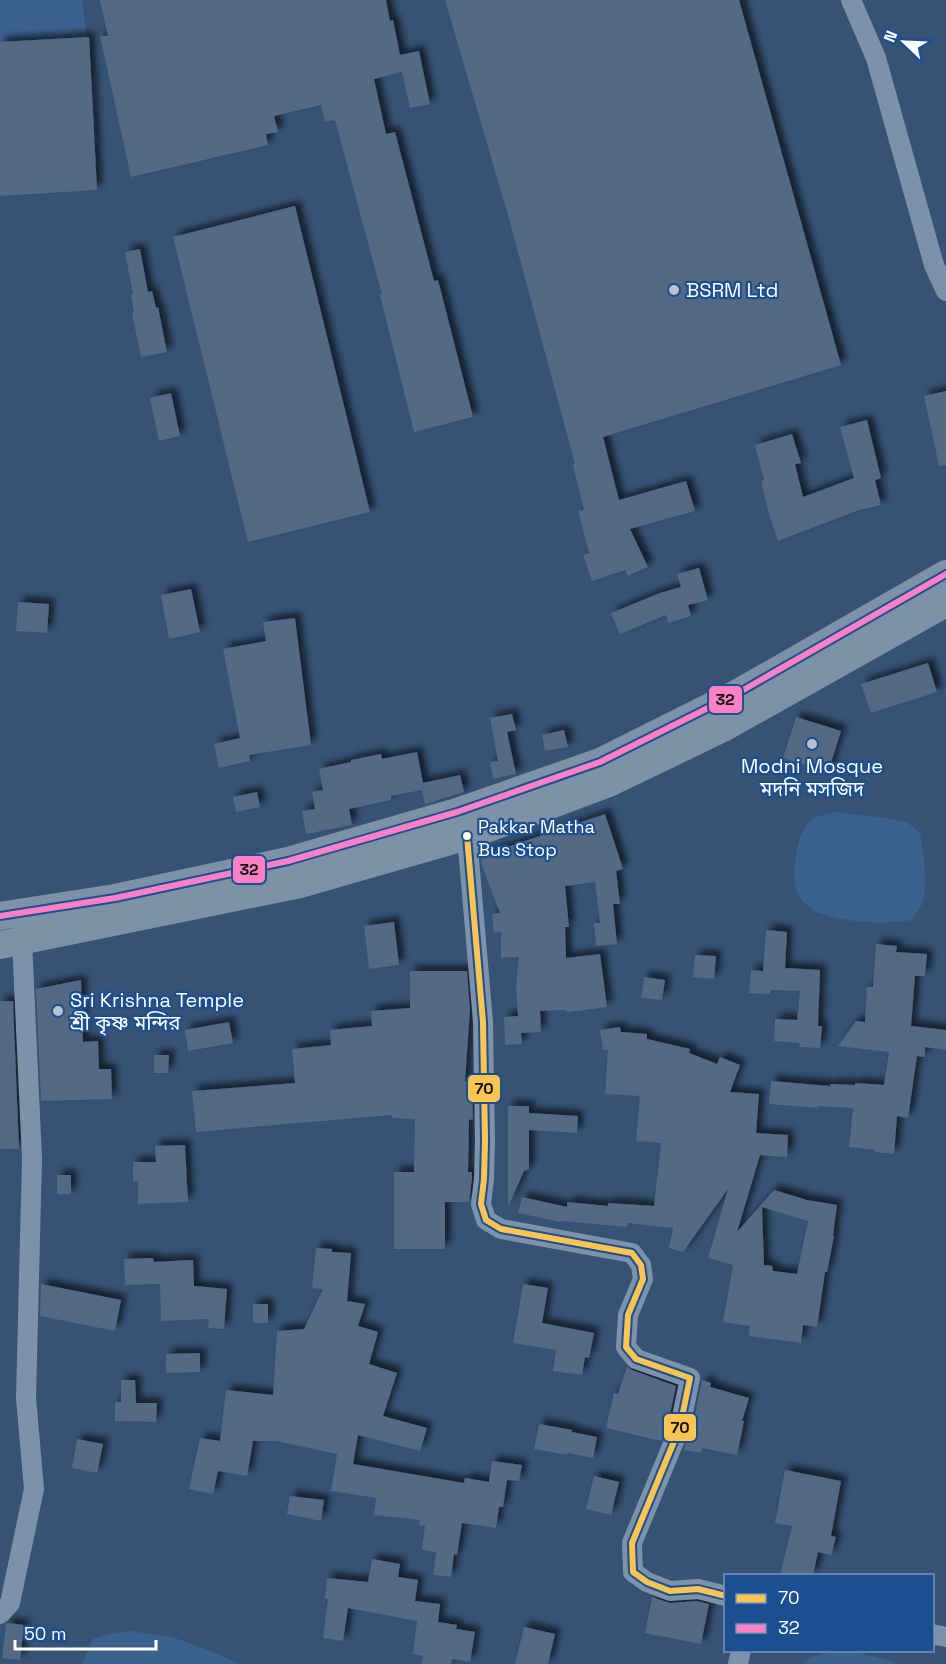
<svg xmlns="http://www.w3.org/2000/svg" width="946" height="1664" viewBox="0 0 946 1664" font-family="'Space Grotesk','Noto Sans Bengali',sans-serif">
	<defs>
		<filter id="shadow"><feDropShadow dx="5.5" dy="-5.5" stdDeviation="3" flood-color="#0009"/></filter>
	</defs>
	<rect width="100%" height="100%" fill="#365274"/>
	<g fill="#3b618d">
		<path d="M0 0H82L93 81 97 144 66 157 0 162Z"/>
		<path d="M835 812 866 816 879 817 907 822 920 833C923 852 929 886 922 904 919 909 915 915 912 920 884 925 856 923 829 916 825 914 820 914 816 912 810 909 799 898 797 892 791 875 796 829 813 819 819 815 828 814 835 812Z"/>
		<path d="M130 1631 172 1637 214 1652 239 1664H82L93 1639 113 1633Z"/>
		<path d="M832 1652 858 1653 893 1661 896 1664H803L811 1657Z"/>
	</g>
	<g fill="#526984" fill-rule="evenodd" filter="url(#shadow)">
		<path d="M100 0H386L390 21 393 20 400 55 419 51 430 104 410 108 402 72 374 79 386 134 395 132 434 281 438 280 473 417 414 432 380 295H382L335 120 325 122 321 105 274 116 278 132 266 134 268 145 131 177 100 36H108Z"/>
		<path d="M445 0H739L841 365 603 437 619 500 686 481 695 511 630 529 648 567 628 576 625 570 592 581 583 555 589 553 578 511 584 510 573 465 575 464 508 215Z"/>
		<path d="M89 37 97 190 0 196V42Z"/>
		<path d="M295 206 370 512 248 542 173 237Z"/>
		<path d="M140 249 148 292 152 291 156 308 158 307 167 352 141 357 132 313 134 312 131 295H133L125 252Z"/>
		<path d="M946 391V465L939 466 924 396Z"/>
		<path d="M171 393 180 436 159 441 150 398Z"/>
		<path d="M867 420 881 478 875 480 881 505 859 510 778 541 769 514 761 481 764 480 755 445 792 434 801 463 795 464 803 497 854 478 840 427Z"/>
		<path d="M699 568 708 600 688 605 691 616 668 623 666 615 620 634 611 613 660 593 681 587 677 574Z"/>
		<path d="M191 589 200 632 169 639 161 595Z"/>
		<path d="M18 602 49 604 47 633 16 631Z"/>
		<path d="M295 618 311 745 249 755 250 761 219 768 214 744 240 738 223 649 266 641 263 622Z"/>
		<path d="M928 663 937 692 871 713 861 684Z"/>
		<path d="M512 714 516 730 507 732 516 774 493 779 490 762 498 761 490 718Z"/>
		<path d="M796 717 841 731 828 772 783 758Z"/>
		<path d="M564 730 568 747 545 751 542 735Z"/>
		<path d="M417 752 423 783 460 775 464 792 425 804 422 790 391 796V800L349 809 352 825 306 834 302 811 315 809 312 792 323 790 319 769 351 762V760L381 754 382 759Z"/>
		<path d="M257 792 260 807 236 812 233 797Z"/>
		<path d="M605 814 623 869 616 871 620 904H613L617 944 596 946 594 923H600L595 882 565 886 569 927H565L566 958 600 954 607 1007 569 1012 564 1010 540 1011 541 1032 521 1033 522 1044 505 1045 504 1017 518 1016 516 986 519 957 501 958V932L494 933 492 914 500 913 482 866 481 856Z"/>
		<path d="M394 922 399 965 369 969 364 926Z"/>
		<path d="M766 930 787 932 785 968 820 970 818 1026H822L820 1048 799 1047 800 1043 774 1041 775 1019 797 1020 800 991 771 990 770 994 749 993 751 970 763 971Z"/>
		<path d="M876 944 897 946 896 952 927 954 925 976H915L911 1026 946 1030V1050L925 1047V1057L917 1056 908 1118 897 1116 894 1154 875 1152V1150L849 1147 853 1108 818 1106 817 1108 769 1104 771 1081 830 1086V1084L855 1085V1083L884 1085 889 1052 838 1046 856 1021 865 1022 867 987H873Z"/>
		<path d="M695 955 716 956 714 979 693 977Z"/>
		<path d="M410 971H467L470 1010 465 1081 472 1082 473 1119 469 1120 468 1172H472V1178L469 1202H445V1249H394V1172H414L415 1119 392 1118V1115L196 1132 192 1091 295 1083 292 1049 331 1045 330 1030 372 1026 371 1011 410 1008Z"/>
		<path d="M644 977 665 980 662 1000 641 998Z"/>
		<path d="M81 980 83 1042 98 1041 99 1069H111L112 1099 41 1101 36 989Z"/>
		<path d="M0 1001H13L19 1149H0Z"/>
		<path d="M229 1022 233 1043 188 1051 185 1030Z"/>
		<path d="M620 1027 621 1032 647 1034V1039L690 1049 689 1053 717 1064 720 1057 740 1065 730 1092 759 1094 756 1133 788 1135 787 1157 760 1155 737 1232 774 1190 807 1200 837 1205 833 1235 834 1236 827 1272H825L817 1327 803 1325 801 1343 749 1336 750 1326 723 1322 733 1265 708 1258 728 1189 683 1252 669 1248 673 1228 628 1223 627 1227 560 1221V1222L518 1213 522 1197 567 1207V1202L608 1206V1203L654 1206 661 1143 636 1141 640 1096 605 1094 608 1050H603L600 1030ZM762 1207 808 1221 797 1274 773 1271 772 1266 764 1265Z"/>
		<path d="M154 1055H169L168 1073H154Z"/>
		<path d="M508 1106H529V1113L578 1116 577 1133 529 1130V1169L524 1171 508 1207Z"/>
		<path d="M185 1145 188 1202 138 1204V1181H133V1162H156L155 1146Z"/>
		<rect x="57" y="1175" width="14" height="19"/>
		<path d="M316 1248 332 1249V1252L351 1253 347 1301 365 1304 358 1326 378 1332 369 1364 397 1373 383 1416 427 1428 420 1451 358 1435 353 1464 464 1483 465 1478 489 1482 492 1461 522 1465 519 1481 507 1480 503 1507H499L496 1528 462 1523 457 1555 454 1554 451 1577 433 1575 436 1552 422 1550 425 1526 419 1525 420 1520 374 1515 376 1498 331 1491 337 1454 276 1441H253L247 1476 218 1471 213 1494 189 1489 200 1438 220 1441 226 1390 273 1395 277 1331 304 1329 323 1289 312 1288Z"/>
		<path d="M153 1258 154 1262 193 1260 194 1286 227 1289 224 1329 208 1328 209 1319 161 1321 160 1284 125 1285 124 1259Z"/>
		<path d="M41 1284 121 1300 115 1331 40 1316Z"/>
		<path d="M523 1284 548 1288 542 1323 594 1333 589 1358 585 1357 582 1375 553 1371 556 1350 513 1343Z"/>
		<rect x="253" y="1304" width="15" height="19"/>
		<path d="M200 1353V1372L166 1373V1354Z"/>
		<path d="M627 1367 632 1370 676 1386 668 1423 661 1441 606 1428 614 1393 618 1394Z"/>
		<path d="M121 1380H135L136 1403H157L156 1422 115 1421V1402H121Z"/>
		<path d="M702 1380 711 1383 710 1387 749 1398 742 1421H744L737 1455 702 1448 701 1453 684 1450 692 1430Z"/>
		<path d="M539 1424 572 1430V1432L597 1437 593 1458 568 1453 567 1455 534 1449Z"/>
		<path d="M77 1439 103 1444 97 1473 72 1468Z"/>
		<path d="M785 1470 841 1481 831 1536 836 1537 831 1555 818 1552 813 1575H780L792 1526 775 1523Z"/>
		<path d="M594 1476 619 1482 611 1515 586 1509Z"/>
		<path d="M290 1496 324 1500 321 1521 287 1514Z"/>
		<path d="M372 1559 400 1564 398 1577 418 1580 415 1601 440 1604 438 1622 457 1625 456 1629 475 1632 470 1662 452 1659 451 1664H422L423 1656 413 1654 417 1621 348 1608 343 1641 323 1638 328 1599H325L327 1578 368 1582Z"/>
		<path d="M652 1597 670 1603 697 1601 709 1604 701 1644 645 1633Z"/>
		<path d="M8 1623 24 1625 20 1660 2 1658 6 1624Z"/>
		<path d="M524 1627 555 1634 548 1664H515Z"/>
	</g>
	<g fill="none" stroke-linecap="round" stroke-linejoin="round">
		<g stroke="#7d92a8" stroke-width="20">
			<path d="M851 0 876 58 934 265 946 291"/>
			<path d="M467 836 483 1022 485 1141 484 1179 481 1204 486 1220 501 1229 632 1253 641 1265 643 1279 628 1315 626 1347 636 1359 690 1378 680 1427 632 1543 633 1572 647 1582 670 1591 698 1589 726 1596"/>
			<path d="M0 1614 10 1603 34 1489 26 1398 32 1159 22 941"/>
			<path d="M932 1634 946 1637"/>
			<path d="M738 1664 741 1650"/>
		</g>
		<g stroke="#7e92a7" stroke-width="28">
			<path d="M0 916 115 898 288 861 457 812 600 762 738 693 946 574"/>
			<path d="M0 945 300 884 467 836 609 783 723 728 946 603"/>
		</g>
		<g stroke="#1b4f8f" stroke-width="10">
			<path id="bus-1" d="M467 836 483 1022 485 1141 484 1179 481 1204 486 1220 501 1229 632 1253 641 1265 643 1279 628 1315 626 1347 636 1359 690 1378 680 1427 632 1543 633 1572 647 1582 670 1591 698 1589 726 1596"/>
		</g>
		<g stroke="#1b4f8f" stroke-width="10">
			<path id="bus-2" d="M0 916 115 898 288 861 457 812 600 762 738 693 946 574"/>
		</g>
		<use href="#bus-1" stroke="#fcc553" stroke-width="6"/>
		<use href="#bus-2" stroke="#ff80c5" stroke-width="6"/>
	</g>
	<g fill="#b9c2ce" stroke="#1b4f8f" stroke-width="2">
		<circle cx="674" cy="290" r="6"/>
		<circle cx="812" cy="744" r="6"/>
		<circle cx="58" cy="1011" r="6"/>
	</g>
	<circle fill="#fff" stroke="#1b4f8f" stroke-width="2" cx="467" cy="836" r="5"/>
	<g text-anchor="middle" stroke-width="4.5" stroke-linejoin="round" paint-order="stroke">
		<g font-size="18" fill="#fff" stroke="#1b4f8f" text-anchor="start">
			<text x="478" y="833">Pakkar Matha<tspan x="478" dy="23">Bus Stop</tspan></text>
		</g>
		<g font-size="20" fill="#fff" stroke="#1b4f8f" text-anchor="start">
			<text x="686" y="297">BSRM Ltd</text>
			<text x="812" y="773" text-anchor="middle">Modni Mosque<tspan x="812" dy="23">মদনি মসজিদ</tspan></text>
			<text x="70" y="1007">Sri Krishna Temple<tspan x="70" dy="23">শ্রী কৃষ্ণ মন্দির</tspan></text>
		</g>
	</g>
	<g stroke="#1b4f8f" stroke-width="2">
		<rect x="708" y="685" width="35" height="29" rx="6" fill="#ff80c5"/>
		<rect x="232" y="855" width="34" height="29" rx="6" fill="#ff80c5"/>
		<rect x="467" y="1074" width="34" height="29" rx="6" fill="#fcc553"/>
		<rect x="663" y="1413" width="34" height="29" rx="6" fill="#fcc553"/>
	</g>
	<g font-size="16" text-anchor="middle" font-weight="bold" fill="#111">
		<text x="725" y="705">32</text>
		<text x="249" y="875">32</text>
		<text x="484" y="1094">70</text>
		<text x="680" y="1433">70</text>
	</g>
	<rect x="724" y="1574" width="210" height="78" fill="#1b4f8f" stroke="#7695bc" stroke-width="1.5"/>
	<rect x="736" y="1594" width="30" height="9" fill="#fcc553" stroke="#7695bc" stroke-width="1.5"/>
	<text x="778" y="1604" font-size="18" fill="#ffffff">70</text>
	<rect x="736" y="1624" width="30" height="9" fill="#ff80c5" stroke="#7695bc" stroke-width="1.5"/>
	<text x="778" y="1634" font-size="18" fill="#ffffff">32</text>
	<g transform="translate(904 42) rotate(293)" stroke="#1b4f8f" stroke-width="4.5" paint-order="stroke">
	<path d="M0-4.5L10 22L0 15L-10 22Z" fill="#ffffff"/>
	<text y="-9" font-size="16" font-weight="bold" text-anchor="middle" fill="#ffffff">N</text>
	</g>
	<path d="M15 1640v9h141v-9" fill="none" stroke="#ffffff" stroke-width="3"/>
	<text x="24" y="1640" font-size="18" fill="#ffffff" stroke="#1b4f8f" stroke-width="4.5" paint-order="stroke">50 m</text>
</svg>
